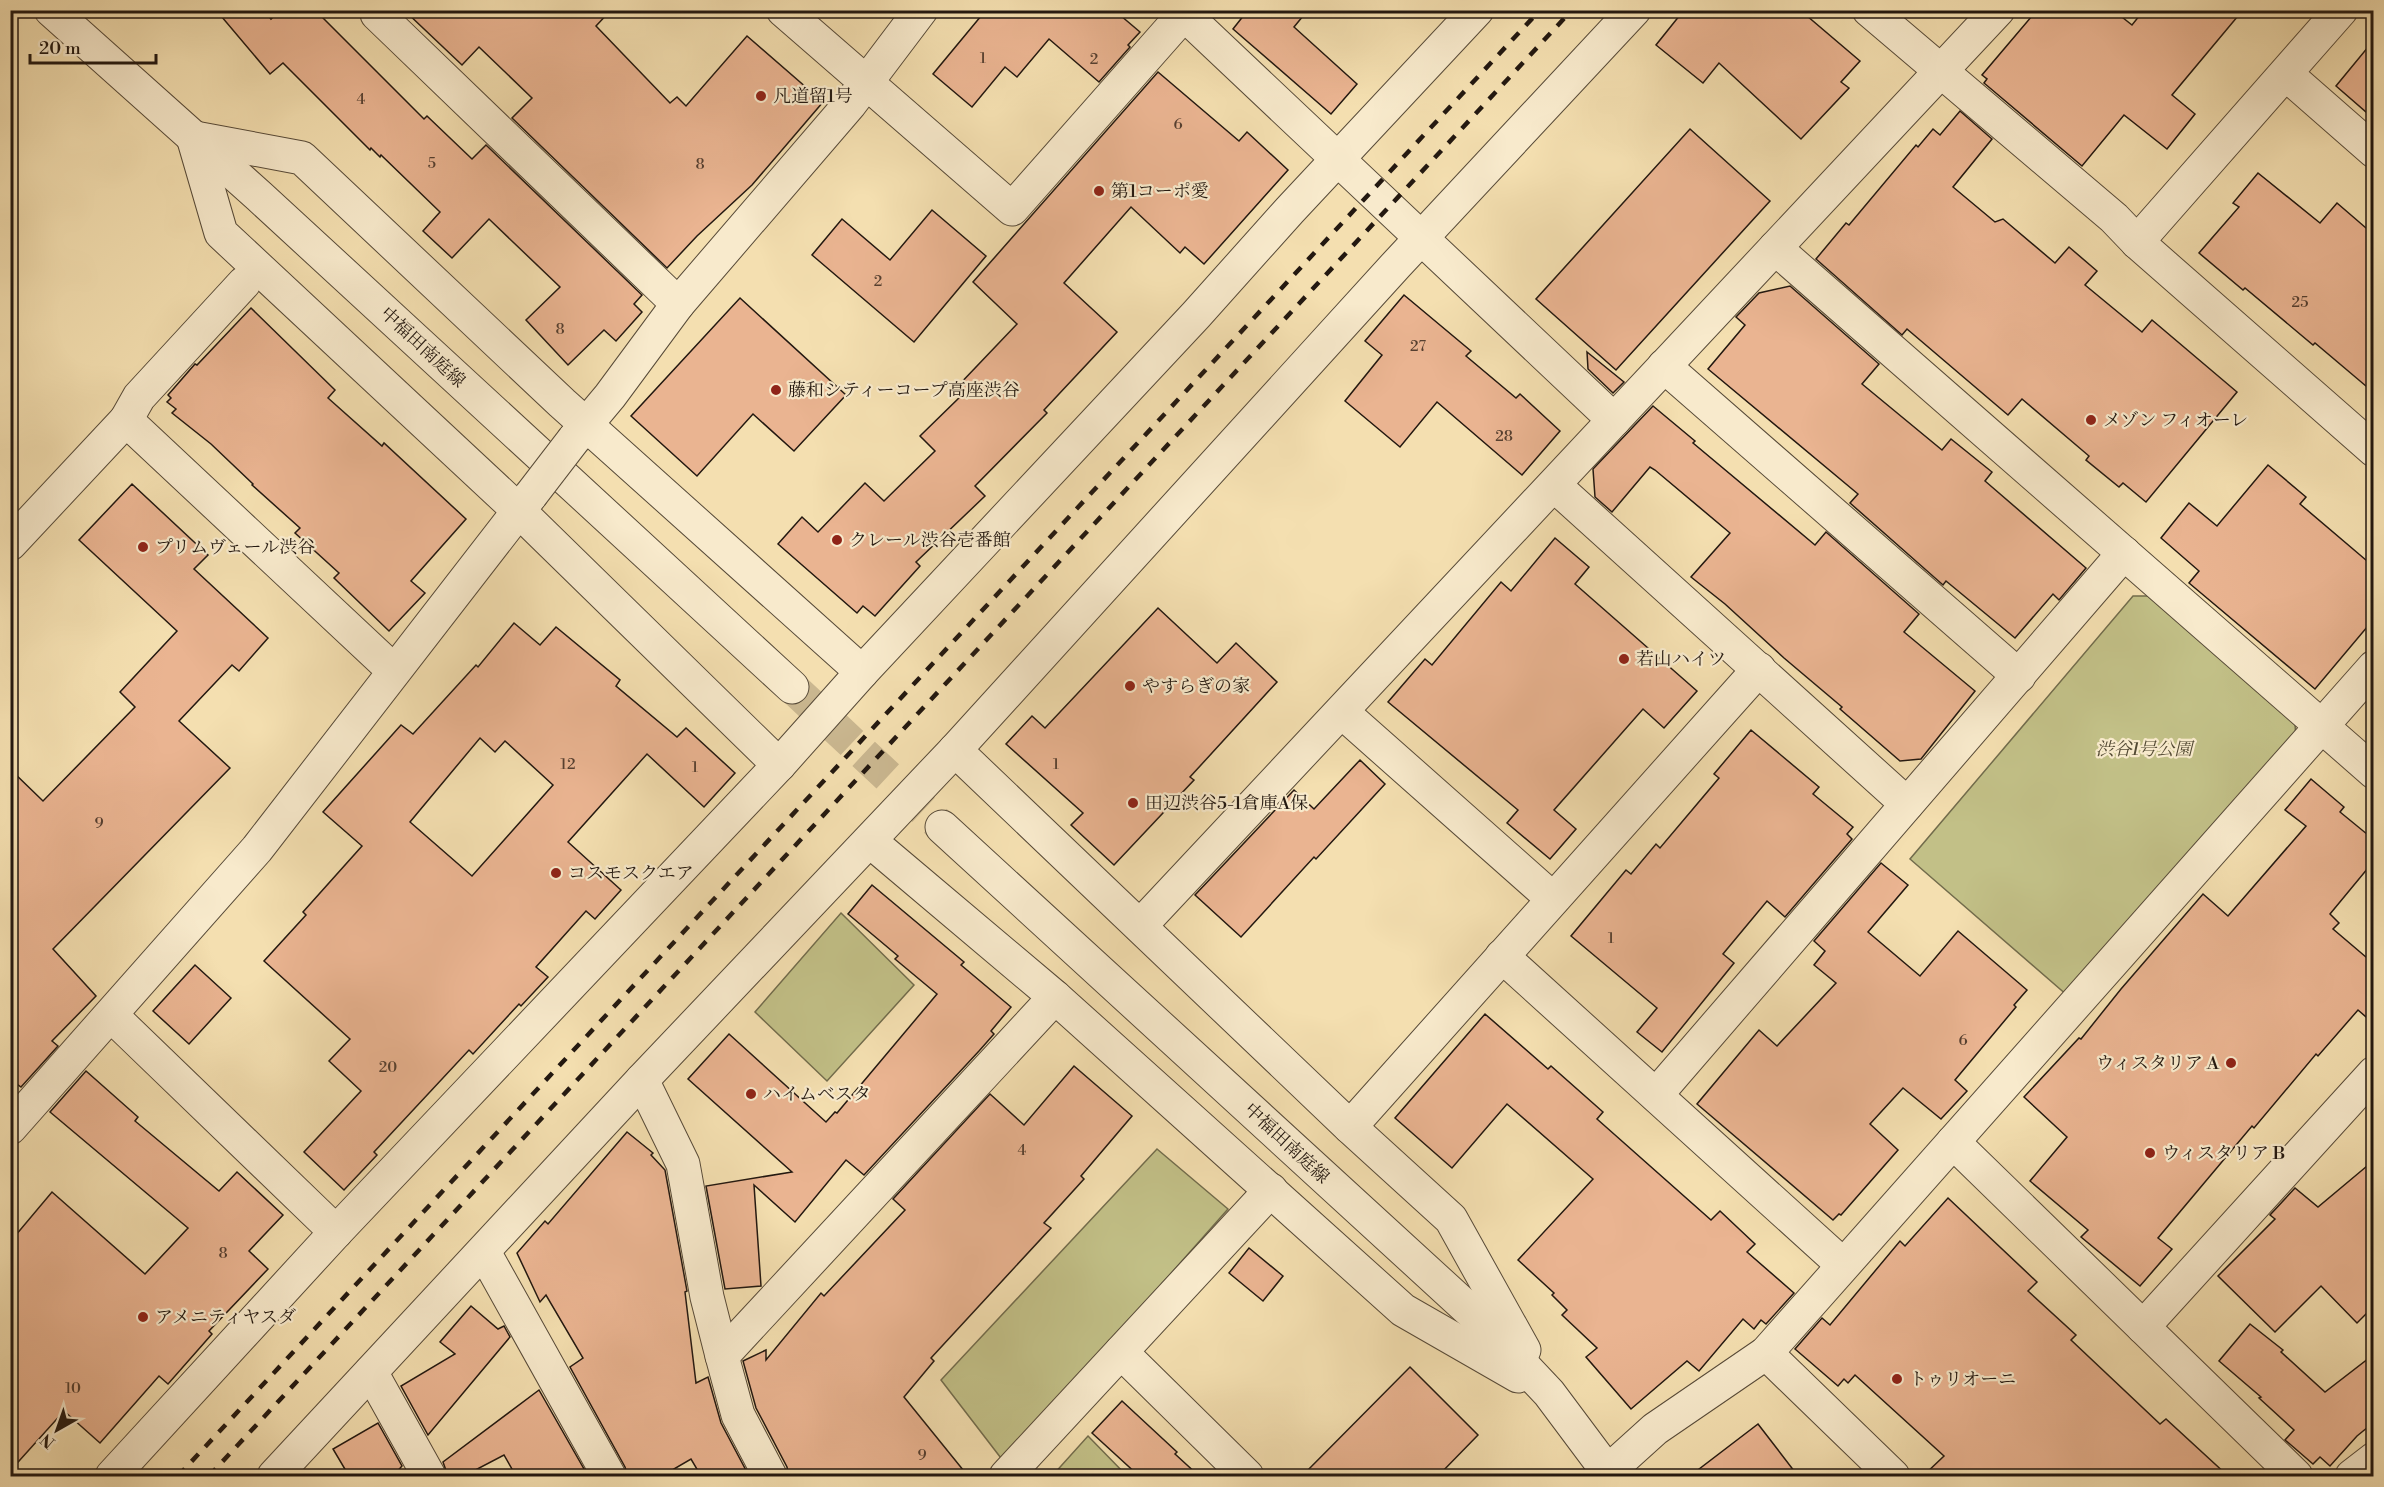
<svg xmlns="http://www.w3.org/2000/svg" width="2384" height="1487" viewBox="0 0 2384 1487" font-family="'Libre Bodoni','Noto Serif JP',serif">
	<rect width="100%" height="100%" fill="#f4dfb0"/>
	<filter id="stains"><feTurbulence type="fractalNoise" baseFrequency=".00333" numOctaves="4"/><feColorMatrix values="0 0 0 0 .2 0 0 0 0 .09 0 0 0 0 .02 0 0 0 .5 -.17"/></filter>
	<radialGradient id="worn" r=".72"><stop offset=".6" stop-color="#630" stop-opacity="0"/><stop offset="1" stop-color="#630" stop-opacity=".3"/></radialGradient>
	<g fill="#c2c087" stroke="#726c4c" stroke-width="1.5">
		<path d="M2133 596H2151L2295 724 2296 739 2068 996 1910 859Z"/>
		<path d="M841 913 914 985 827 1081 755 1012Z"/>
		<path d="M1157 1149 1228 1209 1004 1462 941 1380Z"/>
		<path d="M1088 1436 1127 1476H1052Z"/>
	</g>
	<g fill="#eab491" stroke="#231810" stroke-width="1.5" fill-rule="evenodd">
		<path d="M216 10H264L271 19 280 10H315L424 119 427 116 472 159 486 145 642 295 634 304 642 312 616 341 604 330 568 365 526 320 560 287 489 219 452 258 423 231 440 212 381 155 380 157 371 148 370 150 283 63 270 74Z"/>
		<path d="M404 10H611L596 26 670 103 677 97 686 106 747 36 823 102 752 185 697 236 667 268 512 118 532 98 479 47 462 65Z"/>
		<path d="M986 10H1114L1140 32 1128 45 1130 47 1099 82 1049 39 1017 77 1005 67 972 107 933 74Z"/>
		<path d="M1248 10H1308L1294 27 1357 84 1331 114 1233 29Z"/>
		<path d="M1684 10H1800L1860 61 1841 82 1849 88 1801 139 1719 63 1703 83 1656 45Z"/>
		<path d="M2037 10H2113L2132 25 2144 10H2243L2172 95 2195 114 2167 149 2124 115 2082 166 1984 83 1987 79 1982 75Z"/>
		<path d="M2373 41V118L2336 86Z"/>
		<path d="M1158 72 1239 141 1247 132 1288 170 1204 264 1185 247 1180 253 1131 207 1064 283 1117 332 1044 410 1047 413 975 486 985 496 916 562 920 566 875 616 863 606 857 613 778 544 802 517 818 532 865 483 884 501 935 451 920 436 964 393 957 387 1017 324 973 282Z"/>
		<path d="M1960 111 1992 139 1953 187 1995 222 2003 219 2055 263 2069 247 2097 271 2085 285 2142 332 2152 320 2237 392 2146 502 2123 483 2119 487 2086 460 2089 456 2022 399 2008 415 1907 329 1902 335 1816 259 1846 223 1849 225 1916 145 1918 147 1933 129 1940 135Z"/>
		<path d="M1690 129 1770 201 1616 370 1536 299Z"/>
		<path d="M2258 173 2320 223 2337 203 2373 234V392L2315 343 2313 345 2245 288 2243 290 2199 253 2239 207 2233 203Z"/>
		<path d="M932 210 986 256 914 342 812 255 842 219 890 260Z"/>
		<path d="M1790 286 1879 364 1862 384 1942 450 1951 439 1992 472 1985 481 2086 568 2059 600 2053 594 2015 638 1946 581 1943 585 1850 503 1858 494 1708 369 1745 325 1736 317 1759 293Z"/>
		<path d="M1404 295 1471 351 1466 356 1516 398 1520 394 1560 431 1522 475 1437 402 1400 447 1345 401 1382 355 1365 341Z"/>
		<path d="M740 298 846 395 794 451 753 414 697 476 631 416Z"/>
		<path d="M251 308 335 390 328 398 382 446 384 443 466 519 411 581 425 593 389 631 334 578 339 573 295 533 300 528 252 485 253 484 211 444 172 413 176 409 167 402 171 398 168 395 195 364 197 365Z"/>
		<path d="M1587 352 1624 382 1613 393 1588 369Z"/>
		<path d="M1653 406 1695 441 1693 443 1815 545 1826 532 1919 614 1904 632 1975 691 1921 759 1900 761 1840 709 1842 707 1784 658 1725 604 1691 577 1730 533 1655 470 1650 467 1612 512 1595 497 1593 469Z"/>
		<path d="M2268 465 2306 497 2300 504 2373 566V620L2315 689 2189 583 2199 571 2161 538 2189 503 2217 526Z"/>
		<path d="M132 484 208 555 194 569 268 638 239 671 232 665 179 721 230 768 53 949 96 996 52 1041 58 1046 21 1087 10 1079V769L43 801 135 707 120 692 177 631 79 540Z"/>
		<path d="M1555 538 1589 567 1575 584 1697 691 1664 728 1643 709 1554 810 1576 829 1550 859 1507 823 1518 810 1388 702 1425 659 1432 665 1501 582 1511 591Z"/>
		<path d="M1158 608 1217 663 1236 643 1277 682 1190 777 1194 780 1114 865 1071 825 1083 813 1006 744 1032 716 1045 728Z"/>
		<path d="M514 623 540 645 556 627 620 680 616 686 677 737 686 728 735 773 704 807 647 754 568 842 621 890 595 919 586 911 536 967 548 977 521 1006 519 1004 473 1054 469 1050 374 1152 377 1155 344 1190 304 1152 361 1091 329 1061 350 1039 264 961 306 915 303 912 362 846 323 812 401 725 413 734 476 665 478 667ZM480 738 495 752 505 741 553 785 472 876 410 822Z"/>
		<path d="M1751 730 1819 787 1813 794 1853 827 1847 834 1852 839 1785 917 1767 901 1723 954 1734 963 1662 1052 1637 1032 1657 1008 1571 936 1626 870 1631 874 1656 844 1660 848 1719 778 1714 774Z"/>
		<path d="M1360 760 1385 784 1316 859 1314 857 1241 937 1195 895 1294 790 1314 809Z"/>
		<path d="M2311 779 2344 807 2340 812 2373 839V862L2330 914 2339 923 2333 929 2373 963V1023L2358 1010 2318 1056 2316 1054 2254 1128 2252 1126 2158 1238 2172 1249 2140 1286 2081 1237 2088 1230 2030 1181 2067 1137 2024 1097 2079 1038 2081 1039 2121 989 2203 894 2228 916 2306 826 2285 810Z"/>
		<path d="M1881 863 1908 885 1868 932 1920 976 1958 931 2027 990 2014 1005 2016 1007 1955 1080 1967 1091 1941 1119 1903 1088 1870 1124 1898 1150 1841 1215 1839 1214 1833 1220 1697 1104 1759 1030 1777 1046 1836 983 1814 965 1825 951 1814 941Z"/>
		<path d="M872 885 964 962 961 965 1011 1007 991 1031 994 1034 979 1051 864 1175 846 1160 795 1222 754 1185 761 1286 725 1289 706 1186 792 1172 688 1079 729 1034 826 1122 835 1112 837 1113 937 994 895 959 898 956 848 914Z"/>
		<path d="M195 965 231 998 189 1044 153 1011Z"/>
		<path d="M1485 1014 1548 1069 1551 1066 1603 1112 1597 1119 1711 1220 1720 1211 1755 1244 1747 1252 1794 1293 1766 1324 1761 1320 1754 1329 1743 1319 1699 1371 1687 1361 1631 1409 1586 1357 1597 1348 1562 1315 1567 1310 1552 1295 1554 1293 1518 1260 1593 1179 1507 1104 1452 1168 1395 1118Z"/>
		<path d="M1074 1066 1132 1116 1081 1176 1084 1179 1044 1223 1051 1228 931 1358 934 1361 904 1397 968 1476H789L787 1467 756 1408 743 1361 766 1350V1360L821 1293 824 1296 905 1210 893 1199 990 1094 1024 1125Z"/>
		<path d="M86 1071 138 1117 135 1121 219 1191 237 1172 283 1215 249 1251 268 1269 209 1331 212 1334 168 1384 159 1376 100 1443 64 1411 10 1471V1242L52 1192 145 1274 188 1228 50 1112Z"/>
		<path d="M627 1132 653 1153 651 1155 665 1170 687 1291 685 1292 696 1383 708 1377 721 1423 749 1476H701L691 1459 662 1476H628L625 1467 570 1367 583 1358 546 1295 540 1302 517 1253 545 1221 548 1224Z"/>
		<path d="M2373 1161V1307L2357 1323 2321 1286 2275 1332 2218 1276 2275 1219 2270 1215 2295 1188 2318 1207Z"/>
		<path d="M1948 1198 2037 1282 2028 1291 2076 1335 2071 1340 2160 1424 2166 1419 2228 1476H1923L1944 1456 1855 1375 1848 1383 1844 1379 1838 1386 1795 1349 1822 1318 1830 1325 1900 1241 1905 1246Z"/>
		<path d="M1249 1248 1283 1276 1263 1301 1229 1273Z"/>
		<path d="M471 1306 498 1329 504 1326 510 1337 428 1435 401 1386 455 1354 440 1342Z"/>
		<path d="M2250 1324 2283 1350 2281 1352 2325 1392 2373 1355V1423L2357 1436 2330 1466 2320 1457 2313 1464 2291 1445 2285 1440 2294 1430 2259 1398 2261 1397 2219 1361Z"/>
		<path d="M1410 1367 1478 1435 1438 1476H1302Z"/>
		<path d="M539 1390 588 1476H516L504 1455 464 1476H448L443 1462Z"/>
		<path d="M1122 1401 1177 1452 1175 1454 1199 1476H1139L1092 1433Z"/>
		<path d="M378 1423 402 1466 393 1476H349L333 1449Z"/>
		<path d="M1758 1424 1798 1476H1690Z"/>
	</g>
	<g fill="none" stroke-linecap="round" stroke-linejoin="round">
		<path stroke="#cab790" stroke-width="33" stroke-dasharray="33 16" stroke-linecap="butt" d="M792 687 942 827"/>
		<g stroke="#574a38" stroke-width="35">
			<g id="minor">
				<path d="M51 10 259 196 792 687"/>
				<path d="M381 10 377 14 678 304"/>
				<path d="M783 10 1012 209 1184 14"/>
				<path d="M1187 10 1184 14 1614 420"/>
				<path d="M1869 10 2114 218 2137 242 2374 450"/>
				<path d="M2286 74 2374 151"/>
				<path d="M193 137 221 233 518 510 779 765"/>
				<path d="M195 138 302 158 562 403 862 672"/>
				<path d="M2137 242 2341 10"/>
				<path d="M1775 248 2374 772"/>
				<path d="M1664 366 2019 676"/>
				<path d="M126 420 139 397 244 283"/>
				<path d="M574 439 610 396 678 304 850 104 921 10"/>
				<path d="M1554 485 1907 804"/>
				<path d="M10 544 126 420 394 671"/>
				<path d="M1342 712 1553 899"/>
				<path d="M955 750 1350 1127 1451 1219 1524 1350"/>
				<path d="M942 827 1479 1319 1549 1393 1611 1476"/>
				<path d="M870 841 1055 997 1403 1310 1518 1376"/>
				<path d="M1140 926 1998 10"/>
				<path d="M1502 956 1843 1265"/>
				<path d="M111 1015 336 1232"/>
				<path d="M642 1080 683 1164 707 1297 722 1356 738 1415 770 1476"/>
				<path d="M1656 1095 2124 553"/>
				<path d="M1350 1127 1759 669"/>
				<path d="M10 1128 257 849 531 495"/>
				<path d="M1953 1142 2296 1476"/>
				<path d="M484 1252 609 1476"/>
				<path d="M2143 1327 2374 1073"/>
				<path d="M1121 1352 1247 1476"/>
				<path d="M1766 1353 1893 1476"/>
				<path d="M722 1356 1055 997"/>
				<path d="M371 1372 429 1476"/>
				<path d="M112 1476 336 1232 779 765 862 672 1196 315 1290 210 1477 10"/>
				<path d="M274 1476 642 1080 955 750 1397 264 1634 10"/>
				<path d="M1006 1476 1271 1190"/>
				<path d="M1603 1476 1655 1429 1766 1353 2374 667"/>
				<path d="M2352 1476 2374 1459"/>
			</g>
		</g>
		<use href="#minor" stroke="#f8eacc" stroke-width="33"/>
		<g stroke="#231810" stroke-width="4.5" stroke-dasharray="10 10" stroke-linecap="butt">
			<path d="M178 1476 1540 10"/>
			<path d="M209 1476 1572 10"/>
		</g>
		<g stroke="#574a38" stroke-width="35" stroke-linecap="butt">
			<path id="minor-bridge" d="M531 495 574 439"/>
		</g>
		<use href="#minor-bridge" stroke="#f8eacc" stroke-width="33"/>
	</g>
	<g fill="#8f2418" stroke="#f8eacc" stroke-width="2">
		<circle cx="761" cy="96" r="6"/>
		<circle cx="1099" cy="191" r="6"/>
		<circle cx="776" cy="390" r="6"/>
		<circle cx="2091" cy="420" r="6"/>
		<circle cx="837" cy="540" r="6"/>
		<circle cx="143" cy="547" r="6"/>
		<circle cx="1624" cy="659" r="6"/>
		<circle cx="1130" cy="686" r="6"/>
		<circle cx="1133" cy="803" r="6"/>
		<circle cx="556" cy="873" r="6"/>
		<circle cx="2231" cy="1063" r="6"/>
		<circle cx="751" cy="1094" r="6"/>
		<circle cx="2150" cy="1153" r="6"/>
		<circle cx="143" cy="1317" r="6"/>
		<circle cx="1897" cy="1379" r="6"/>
	</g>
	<g text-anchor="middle" stroke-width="4.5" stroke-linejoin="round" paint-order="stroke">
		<g font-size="15" fill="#553f30">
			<text x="983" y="63">1</text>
			<text x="1094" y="64">2</text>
			<text x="361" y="104">4</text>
			<text x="1178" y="129">6</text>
			<text x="432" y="168">5</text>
			<text x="700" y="169">8</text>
			<text x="878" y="286">2</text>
			<text x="2300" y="307">25</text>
			<text x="560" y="334">8</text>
			<text x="1418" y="351">27</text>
			<text x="1504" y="441">28</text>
			<text x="568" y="769">12</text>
			<text x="1056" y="769">1</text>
			<text x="695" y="772">1</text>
			<text x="99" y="828">9</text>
			<text x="1611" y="943">1</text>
			<text x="1963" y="1045">6</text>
			<text x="388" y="1072">20</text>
			<text x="1022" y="1155">4</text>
			<text x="223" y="1258">8</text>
			<text x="73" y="1393">10</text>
			<text x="922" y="1460">9</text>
		</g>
		<g font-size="18" fill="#231810" stroke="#f8eacc" text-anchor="start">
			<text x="773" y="102">凡道留1号</text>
			<text x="1111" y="197">第1コーポ愛</text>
			<text x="788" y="396">藤和シティーコープ高座渋谷</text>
			<text x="2103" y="426">メゾン フィオーレ</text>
			<text x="849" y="546">クレール渋谷壱番館</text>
			<text x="155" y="553">プリムヴェール渋谷</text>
			<text x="1636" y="665">若山ハイツ</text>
			<text x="1142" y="692">やすらぎの家</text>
			<text x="1145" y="809">田辺渋谷5-1倉庫A保</text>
			<text x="568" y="879">コスモスクエア</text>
			<text x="2219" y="1069" text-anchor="end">ウィスタリア A</text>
			<text x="763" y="1100">ハイムベスタ</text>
			<text x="2162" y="1159">ウィスタリア B</text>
			<text x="155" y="1323">アメニティヤスダ</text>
			<text x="1909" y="1385">トゥリオーニ</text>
		</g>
		<g font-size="18" fill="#231810" stroke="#f8eacc">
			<text transform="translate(423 347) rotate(43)" y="6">中福田南庭線</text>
			<text transform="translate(1287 1143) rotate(43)" y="6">中福田南庭線</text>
		</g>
		<g font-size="18" font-style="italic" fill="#534a34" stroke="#f8eacc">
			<text x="2144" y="755">渋谷1号公園</text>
		</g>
	</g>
	<rect width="2384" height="1487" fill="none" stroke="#f4dfb0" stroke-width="36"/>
	<rect x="12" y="12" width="2360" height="1463" fill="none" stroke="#231810" stroke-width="3"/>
	<rect x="18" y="18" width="2348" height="1451" fill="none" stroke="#231810" stroke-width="1.5"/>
	<g transform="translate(57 1430) rotate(220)" stroke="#f8eacc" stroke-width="4.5" paint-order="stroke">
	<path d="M0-4.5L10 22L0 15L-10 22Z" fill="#231810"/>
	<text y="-9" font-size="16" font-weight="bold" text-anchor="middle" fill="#231810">N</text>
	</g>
	<path d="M30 54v9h126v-9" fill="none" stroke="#231810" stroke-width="3"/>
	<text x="39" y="54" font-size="18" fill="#231810" stroke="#f8eacc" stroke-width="4.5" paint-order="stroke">20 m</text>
	<rect width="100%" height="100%" filter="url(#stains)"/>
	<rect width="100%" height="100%" fill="url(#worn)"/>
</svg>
